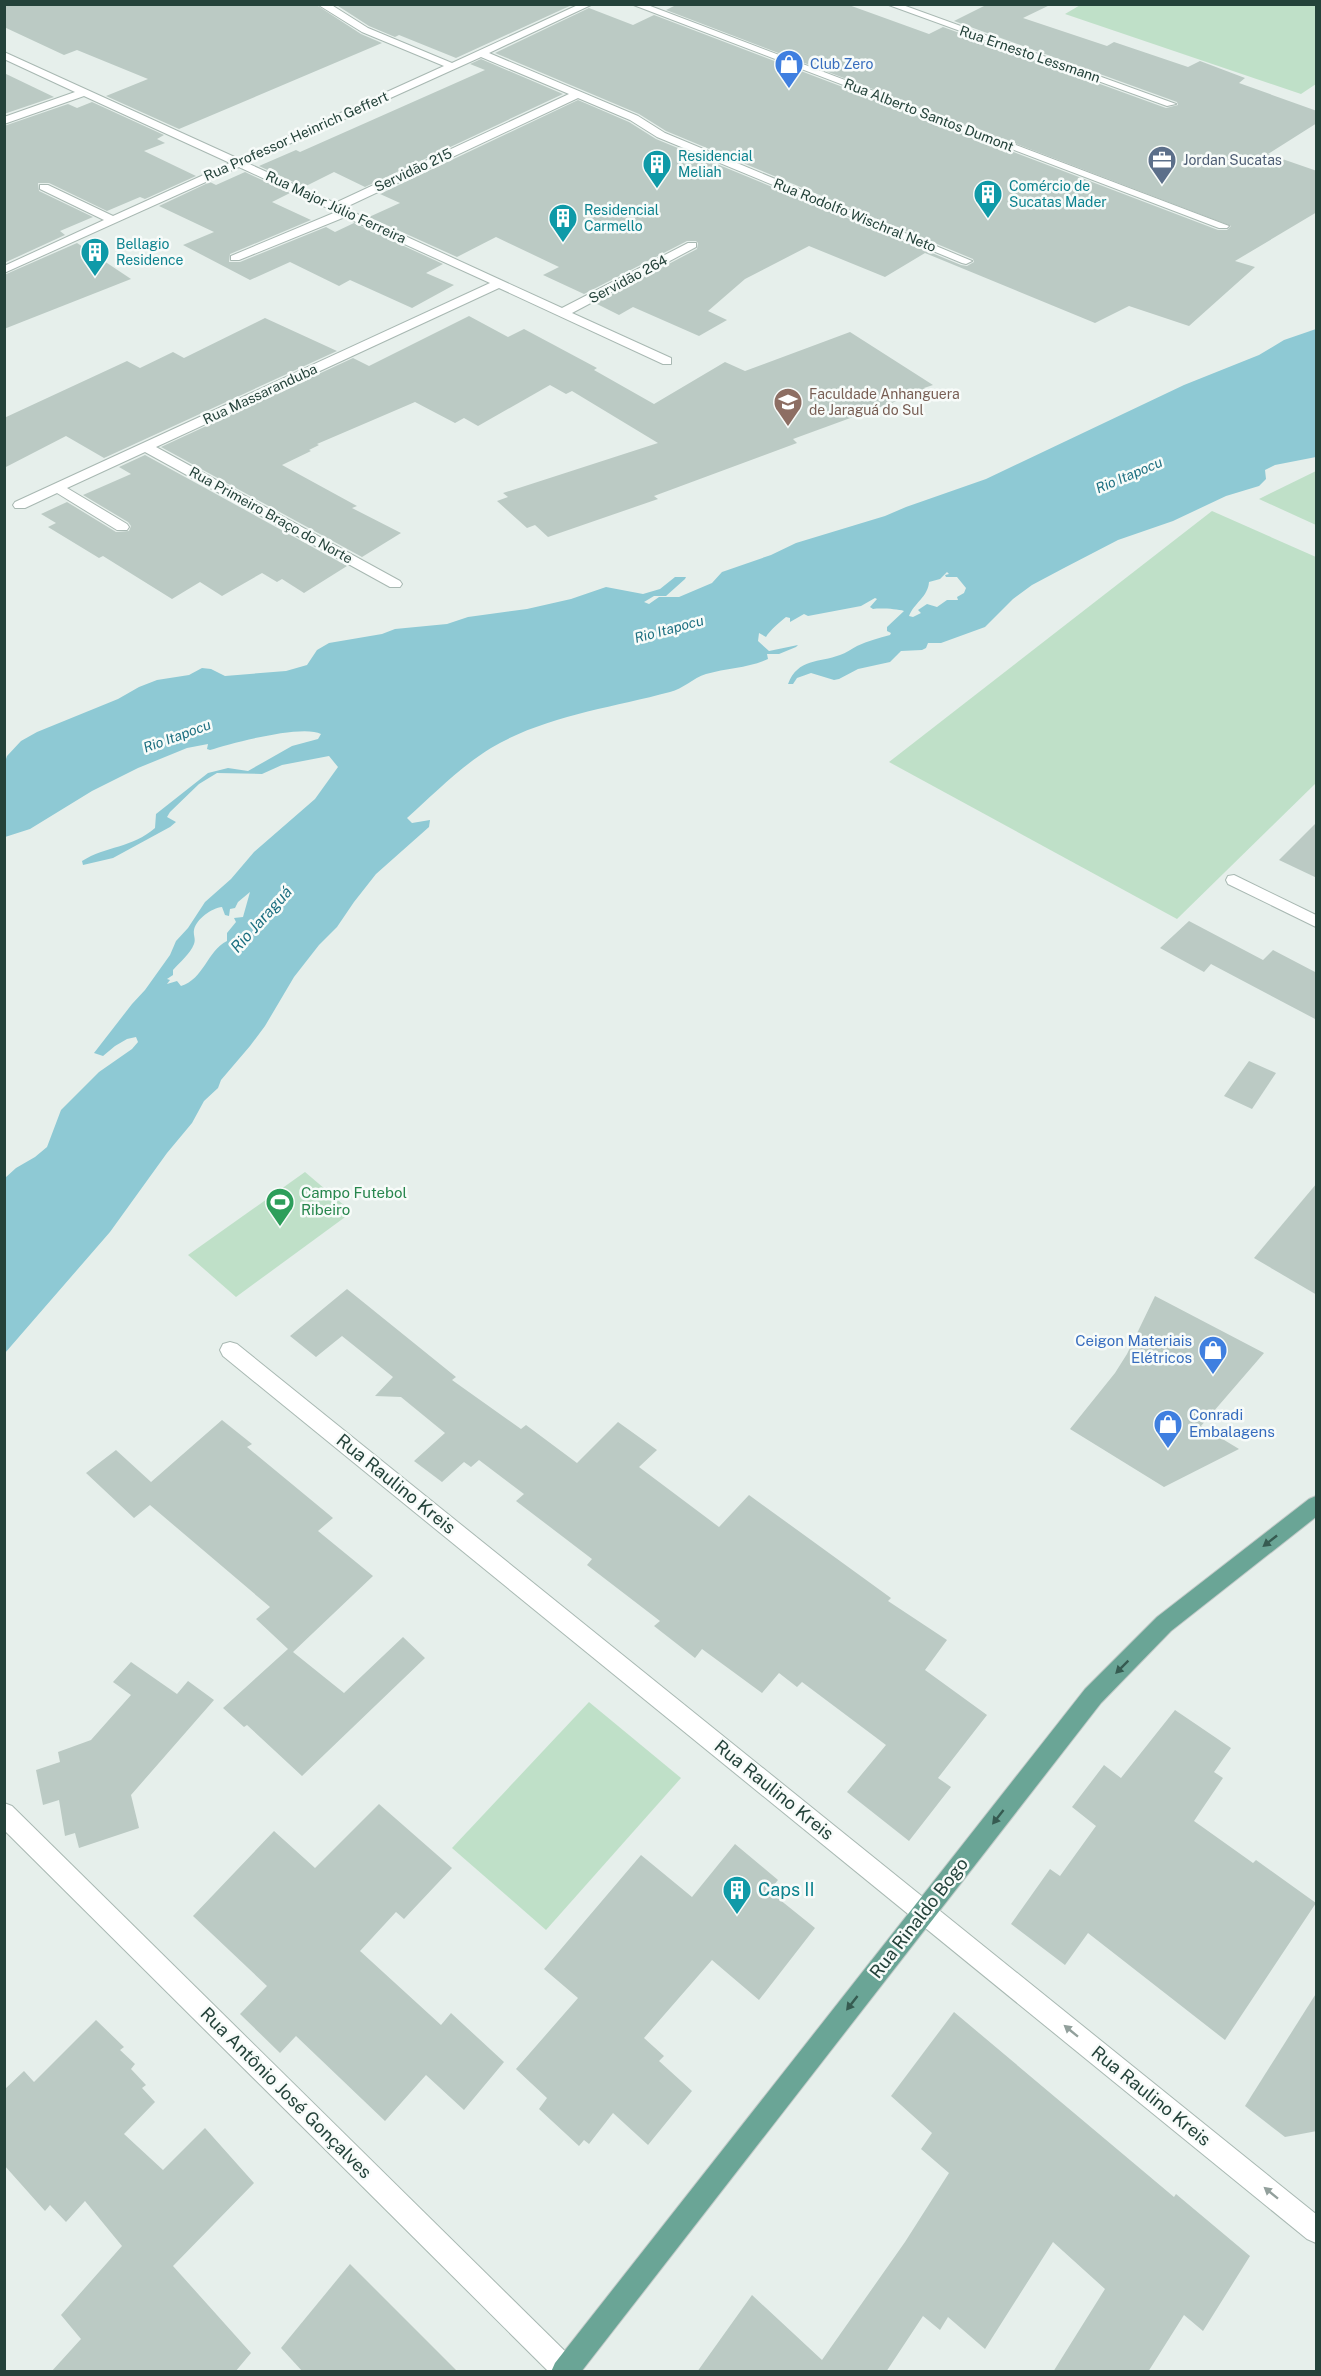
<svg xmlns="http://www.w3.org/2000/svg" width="1321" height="2376" viewBox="0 0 1321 2376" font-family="'Public Sans',sans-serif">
	<rect width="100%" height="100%" fill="#e6efeb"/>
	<g fill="#bfe0c8">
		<path d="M1082 4 1316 5V84L1301 94 1065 14Z"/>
		<path d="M1316 471V525L1259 499Z"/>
		<path d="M1212 511 1316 557V783L1177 919 889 762Z"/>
		<path d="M305 1172 352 1212 236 1297 188 1255Z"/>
		<path d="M589 1702 681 1778 546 1930 452 1848Z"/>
	</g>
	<path fill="#8ec9d4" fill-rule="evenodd" d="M1316 329V457L1275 465 1265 470 1266 479 1259 486 1226 496 1173 521 1118 540 1064 568 1032 585 1013 599 985 627 941 643H928L926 648 922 650 901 651 890 662 858 669 839 679 834 680 811 673 797 678 793 684H788C798 658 819 663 840 655 846 653 851 649 857 646 868 641 879 638 890 635L891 633 887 631V627L904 611C897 609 881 608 873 609L870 607 877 599 875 598 861 606 808 616 804 614 790 622V618L786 617C781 621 769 631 766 637L759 633 758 641 769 651 798 645 796 647 779 654H767L768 659C749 668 727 668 706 674 693 678 683 689 670 692 610 708 545 716 491 748 460 767 434 794 407 818L412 823 430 820 429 827 376 874 354 902 337 927 319 945 294 977 265 1026 250 1046 221 1080 218 1088 204 1101 192 1123 167 1153 110 1232 5 1353V1178L16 1168 35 1157 47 1147 61 1110 99 1072 132 1049 138 1042 136 1037 127 1039 115 1046 103 1056 94 1053 132 1004 145 990 170 955 176 941 188 928 205 902 231 879 254 852 315 799 338 767 329 756 282 765 262 774 217 773 199 784 170 812 167 817 176 822 170 827 113 858 83 865 82 861C106 846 132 848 155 828L156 814 208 773 228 768 248 771 292 746 318 739 321 734C303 724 232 743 210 750L207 749 208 744 187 748 138 768 92 791 30 829 5 837V762L7 756 21 741 37 732 118 699 139 687 157 680 189 675 202 668 211 669 225 676 286 671 307 665 317 650 329 643 382 634 395 629 447 624 468 617 527 609 571 599 606 587 643 594 660 589 675 577H686L685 579 666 596H654L644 602 649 604 659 597H679L712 583 722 572 771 555 796 543 885 516 906 507 986 479 1184 385 1259 355 1284 340ZM947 572 949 574 945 575 946 577H957L966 588 964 593 957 597 958 600H947L937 607 927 604 918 610 921 613 913 617 909 616C914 603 928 597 929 582L940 579ZM250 892 243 917 234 918 236 922 227 933V941C207 951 204 979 181 986L177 981 167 984 170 980 167 979 173 975V970C180 962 190 954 194 944 196 939 193 935 194 930 196 919 212 908 222 907L225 915 229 916 230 909 235 908 238 902Z"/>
	<g fill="#bbcac4">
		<path d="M4 4H315L361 34 382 43 179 129 106 96 148 79 77 50 64 55 4 27Z"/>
		<path d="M335 4H574L456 58 399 35 395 37 369 26Z"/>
		<path d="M678 4H846L929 34 943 27 1166 108 1178 105 1177 102 954 21 988 4H1052L1023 18 1107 46 1114 42 1188 67 1200 61 1245 78 1239 83 1317 111V123L1268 154 1317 171V212L1235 261 1255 267 1189 326 1129 306 1095 323 925 253 885 277 809 246 745 279 708 311 727 320 699 336 633 307 619 315 595 303 697 249 698 243 696 241H687L584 294 543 275 559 267 496 237 457 257 369 217 400 203 380 194 578 100 629 122 656 139 961 265 967 266 974 262 973 259 666 131 639 114 495 53 589 8 633 25 654 15 1218 230H1227L1231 226 666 10Z"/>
		<path d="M481 59 563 94 365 187 334 172 304 187 259 166 296 150 300 152 485 70 470 64Z"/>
		<path d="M4 73 54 97 4 114Z"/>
		<path d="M92 102 164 135 157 139 165 143 144 151 196 176 145 199 140 197 107 211 49 183H38L39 191 93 217 60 231 65 235 4 263V126L68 104 77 108Z"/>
		<path d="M245 172 290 193 272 202 311 220 230 254 229 262H240L326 227 335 232 354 223 443 264 426 273 454 285 412 308 350 280 339 286 290 262 250 280 183 245 214 232 159 206 210 182 216 185Z"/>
		<path d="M77 243 131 279 4 329V275Z"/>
		<path d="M469 316 508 337 524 329 597 368 594 370 654 404 725 362 745 371 850 332 933 385 924 388 927 390 793 439 797 443 654 496 658 499 548 537 535 525 527 528 497 501 508 497 503 493 658 443 572 391 566 394 550 385 478 426 464 418 455 423 415 402 317 444 319 445 309 450 311 451 282 465 357 506 352 508 401 533 362 557 161 447 353 358 369 366Z"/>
		<path d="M265 318 337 351 104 458 66 436 4 468V418L127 361 140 368 173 352 184 358Z"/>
		<path d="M145 455 347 566 304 593 282 579 277 582 262 573 222 596 200 582 172 599 103 556 99 558 48 527 56 523 41 514 67 502 116 532 129 531 131 526 128 522 83 495 131 474 119 467Z"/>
		<path d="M1317 822V878L1279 860Z"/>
		<path d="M1189 921 1263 960 1273 950 1317 973V1020L1211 964 1204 972 1160 948Z"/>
		<path d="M1249 1061 1276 1073 1252 1109 1224 1096Z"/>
		<path d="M1317 1183V1295L1254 1258Z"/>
		<path d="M347 1289 456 1377 452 1380 521 1429 526 1425 577 1463 618 1422 657 1450 639 1467 719 1527 749 1495 891 1598 888 1601 947 1640 925 1670 987 1715 938 1778 951 1787 909 1841 847 1792 886 1745 802 1682 797 1687 779 1673 762 1693 702 1649 695 1658 654 1626 660 1621 587 1565 592 1559 516 1501 524 1494 479 1460 471 1467 464 1462 442 1482 414 1461 445 1433 401 1397 375 1396 393 1377 342 1336 316 1357 290 1336Z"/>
		<path d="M1155 1296 1264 1353 1201 1426 1239 1449 1164 1487 1070 1429 1115 1373 1127 1354Z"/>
		<path d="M222 1420 252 1444 247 1447 333 1518 318 1531 373 1576 293 1652 344 1693 403 1637 425 1658 302 1776 247 1725 244 1727 223 1708 288 1649 256 1619 270 1607 150 1505 134 1518 86 1473 116 1450 151 1482Z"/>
		<path d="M131 1662 177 1694 188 1681 214 1700 131 1795 139 1828 79 1848 75 1833 65 1836 59 1800 43 1805 36 1770 60 1762 58 1752 91 1740 131 1695 113 1682Z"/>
		<path d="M1175 1710 1231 1748 1214 1772 1223 1778 1194 1821 1253 1863 1256 1860 1316 1903 1225 2040 1088 1933 1065 1965 1011 1924 1050 1869 1060 1876 1096 1826 1072 1807 1104 1765 1121 1778Z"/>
		<path d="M379 1804 452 1868 404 1919 396 1912 360 1951 441 2025 451 2013 504 2062 464 2110 426 2075 385 2121 296 2036 280 2053 240 2014 267 1986 193 1916 274 1831 315 1868Z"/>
		<path d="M735 1844 778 1880 769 1891 815 1928 759 2000 712 1960 644 2038 664 2056 659 2061 692 2091 648 2145 613 2113 589 2144 584 2140 579 2146 539 2109 547 2098 516 2069 578 1998 544 1969 641 1855 692 1897Z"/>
		<path d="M1317 1992V2131L1285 2137 1245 2106Z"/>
		<path d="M954 2012 1174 2197 1176 2194 1250 2256 1203 2331 1184 2315 1148 2372H1053L1105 2289 1053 2242 985 2349 948 2317 940 2330 923 2316 886 2372H697L752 2295 822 2360 905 2242 949 2173 921 2149 932 2133 891 2096Z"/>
		<path d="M96 2020 124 2047 120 2050 135 2064 131 2069 146 2085 142 2088 155 2102 124 2134 163 2170 205 2128 254 2183 173 2266 251 2353 235 2372H51L81 2339 61 2315 122 2246 85 2201 66 2222 50 2205 45 2211 4 2165V2090L24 2071 34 2082Z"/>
		<path d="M350 2264 458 2372H303L281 2348Z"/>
	</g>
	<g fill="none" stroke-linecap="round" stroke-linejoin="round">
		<g stroke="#a8b8b2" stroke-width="2">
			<g id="minor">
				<path d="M317 4H330L368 28 452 63 580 4H593L489 53 638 116 665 133 972 261 966 264 962 263 657 137 630 120 578 98 344 208 562 308 688 243H696V247L572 313 671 358V364H663L499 288 156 447 400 581 402 584 400 587H390L145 452 67 488 127 524 129 527 127 530H117L57 493 25 508H15L13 505 15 502 490 283 345 217 239 260H231V256L336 212 239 167 4 273V266L104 220 40 189V185H48L113 216 230 163 84 96 4 124V117L75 92 4 59V52L239 159 444 66 362 32ZM481 57 569 94 335 203 247 163Z"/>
				<path d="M631 4H645L1229 226 1227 228H1219Z"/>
				<path d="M886 4H900L1176 104 1167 106Z"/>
				<path d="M1234 875 1316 915V927L1228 884 1226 880 1228 876Z"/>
				<path d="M230 1342 237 1344 1316 2214V2243L1307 2239 223 1356 220 1350 223 1344Z"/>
				<path d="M4 1803 12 1806 577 2363 581 2372H549L4 1830Z"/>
			</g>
		</g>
		<g stroke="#c2cac8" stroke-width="2">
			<path id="major" d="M1316 1496V1517L1171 1631 1101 1703 581 2372H551L555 2363 1085 1689 1157 1617 1309 1499Z"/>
		</g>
		<use href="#minor" fill="#fff" fill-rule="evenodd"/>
		<use href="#major" fill="#6aa596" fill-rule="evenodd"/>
	</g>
	<defs><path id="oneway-solid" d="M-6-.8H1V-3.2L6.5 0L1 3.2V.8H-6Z" transform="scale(1.5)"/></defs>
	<g fill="#365b51">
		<use href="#oneway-solid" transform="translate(1270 1541) rotate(142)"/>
		<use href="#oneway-solid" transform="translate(1122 1667) rotate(135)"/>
		<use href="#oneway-solid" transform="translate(998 1817) rotate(128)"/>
		<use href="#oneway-solid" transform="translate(852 2003) rotate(128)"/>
	</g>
	<g fill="#92a09c">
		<use href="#oneway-solid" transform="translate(1071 2031) rotate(-141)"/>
		<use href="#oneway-solid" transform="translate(1271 2193) rotate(-141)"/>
	</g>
	<defs>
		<g id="shop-pin" transform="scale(1.5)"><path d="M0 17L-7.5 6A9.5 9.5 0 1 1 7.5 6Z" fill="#3f7fe0" stroke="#f7fbf9"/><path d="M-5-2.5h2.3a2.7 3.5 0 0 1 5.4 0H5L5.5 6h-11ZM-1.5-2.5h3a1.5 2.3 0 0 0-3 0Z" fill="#fff"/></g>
		<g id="office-pin" transform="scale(1.5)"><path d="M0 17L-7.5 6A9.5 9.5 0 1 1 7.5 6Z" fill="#5c6f8a" stroke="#f7fbf9"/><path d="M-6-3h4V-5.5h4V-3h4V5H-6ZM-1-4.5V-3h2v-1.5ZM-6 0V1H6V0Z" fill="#fff"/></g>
		<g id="building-pin" transform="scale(1.5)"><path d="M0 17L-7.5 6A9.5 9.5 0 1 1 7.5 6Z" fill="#0f9aa8" stroke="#f7fbf9"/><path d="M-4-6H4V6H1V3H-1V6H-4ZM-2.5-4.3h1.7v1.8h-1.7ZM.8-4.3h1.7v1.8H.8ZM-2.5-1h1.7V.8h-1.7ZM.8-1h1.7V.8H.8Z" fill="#fff"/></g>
		<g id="university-pin" transform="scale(1.5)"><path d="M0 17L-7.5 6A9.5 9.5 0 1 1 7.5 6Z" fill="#8d6e63" stroke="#f7fbf9"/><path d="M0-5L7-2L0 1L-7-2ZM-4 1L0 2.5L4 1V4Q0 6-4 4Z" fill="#fff"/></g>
		<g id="stadium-pin" transform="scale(1.5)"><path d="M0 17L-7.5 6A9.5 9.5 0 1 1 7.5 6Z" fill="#2e9e5b" stroke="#f7fbf9"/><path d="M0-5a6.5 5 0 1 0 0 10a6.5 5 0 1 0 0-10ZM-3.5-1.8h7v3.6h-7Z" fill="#fff"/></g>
	</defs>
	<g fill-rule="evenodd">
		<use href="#shop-pin" x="789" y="64"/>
		<use href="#office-pin" x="1162" y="160"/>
		<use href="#building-pin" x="657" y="164"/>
		<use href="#building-pin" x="988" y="194"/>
		<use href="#building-pin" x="563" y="218"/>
		<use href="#building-pin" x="95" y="252"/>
		<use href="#university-pin" x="788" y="402"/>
		<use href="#stadium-pin" x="280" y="1202"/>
		<use href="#shop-pin" x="1213" y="1350"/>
		<use href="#shop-pin" x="1168" y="1424"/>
		<use href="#building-pin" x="737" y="1890"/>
	</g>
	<g text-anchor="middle" stroke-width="5" stroke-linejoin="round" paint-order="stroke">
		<g font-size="14" fill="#24423a" stroke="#f7fbf9">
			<text transform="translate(1030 54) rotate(19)" y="5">Rua Ernesto Lessmann</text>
			<text transform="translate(929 115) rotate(21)" y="5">Rua Alberto Santos Dumont</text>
			<text transform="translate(296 136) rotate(-24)" y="5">Rua Professor Heinrich Geffert</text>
			<text transform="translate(413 170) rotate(-25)" y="5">Servidão 215</text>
			<text transform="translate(336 207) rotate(25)" y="5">Rua Major Júlio Ferreira</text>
			<text transform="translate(855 215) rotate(22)" y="5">Rua Rodolfo Wischral Neto</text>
			<text transform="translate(628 279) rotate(-28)" y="5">Servidão 264</text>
			<text transform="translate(260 394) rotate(-25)" y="5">Rua Massaranduba</text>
			<text transform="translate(271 515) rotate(29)" y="5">Rua Primeiro Braço do Norte</text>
		</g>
		<g font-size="14" fill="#366cbe" stroke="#f7fbf9" text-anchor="start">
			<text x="810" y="69">Club Zero</text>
		</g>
		<g font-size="14" fill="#0d838f" stroke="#f7fbf9" text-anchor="start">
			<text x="678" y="161">Residencial<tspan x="678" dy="16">Meliah</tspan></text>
			<text x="1009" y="191">Comércio de<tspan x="1009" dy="16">Sucatas Mader</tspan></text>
			<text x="584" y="215">Residencial<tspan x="584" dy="16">Carmello</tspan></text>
			<text x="116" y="249">Bellagio<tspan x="116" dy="16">Residence</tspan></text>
		</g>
		<g font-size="14" fill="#4e5e75" stroke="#f7fbf9" text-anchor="start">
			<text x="1183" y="165">Jordan Sucatas</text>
		</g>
		<g font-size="14" fill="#785e54" stroke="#f7fbf9" text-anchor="start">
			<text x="809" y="399">Faculdade Anhanguera<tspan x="809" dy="16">de Jaraguá do Sul</tspan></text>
		</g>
		<g font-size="14" font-style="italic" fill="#1c6f80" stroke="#f7fbf9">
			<text transform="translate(1129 475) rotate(-23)" y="5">Rio Itapocu</text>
			<text transform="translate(669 629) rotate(-15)" y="5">Rio Itapocu</text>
			<text transform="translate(177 736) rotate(-20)" y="5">Rio Itapocu</text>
		</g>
		<g font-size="15" fill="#27864d" stroke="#f7fbf9" text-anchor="start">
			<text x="301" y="1198">Campo Futebol<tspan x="301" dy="17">Ribeiro</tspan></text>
		</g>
		<g font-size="15" fill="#366cbe" stroke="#f7fbf9" text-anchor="end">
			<text x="1192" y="1346">Ceigon Materiais<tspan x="1192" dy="17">Elétricos</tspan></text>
			<text x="1189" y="1420" text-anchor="start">Conradi<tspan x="1189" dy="17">Embalagens</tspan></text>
		</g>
		<g font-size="16" font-style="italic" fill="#1c6f80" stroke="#f7fbf9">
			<text transform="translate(261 919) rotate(-48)" y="6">Rio Jaraguá</text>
		</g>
		<g font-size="18" fill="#24423a" stroke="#f7fbf9">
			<text transform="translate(396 1484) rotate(39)" y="6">Rua Raulino Kreis</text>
			<text transform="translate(774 1790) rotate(39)" y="6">Rua Raulino Kreis</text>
			<text transform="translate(919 1918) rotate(-52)" y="6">Rua Rinaldo Bogo</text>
			<text transform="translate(286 2093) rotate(45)" y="6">Rua Antônio José Gonçalves</text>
			<text transform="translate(1151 2096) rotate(39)" y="6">Rua Raulino Kreis</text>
		</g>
		<g font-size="18" fill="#0d838f" stroke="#f7fbf9" text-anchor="start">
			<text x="758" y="1896">Caps II</text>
		</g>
	</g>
	<rect width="1321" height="2376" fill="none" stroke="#24423a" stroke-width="12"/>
</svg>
